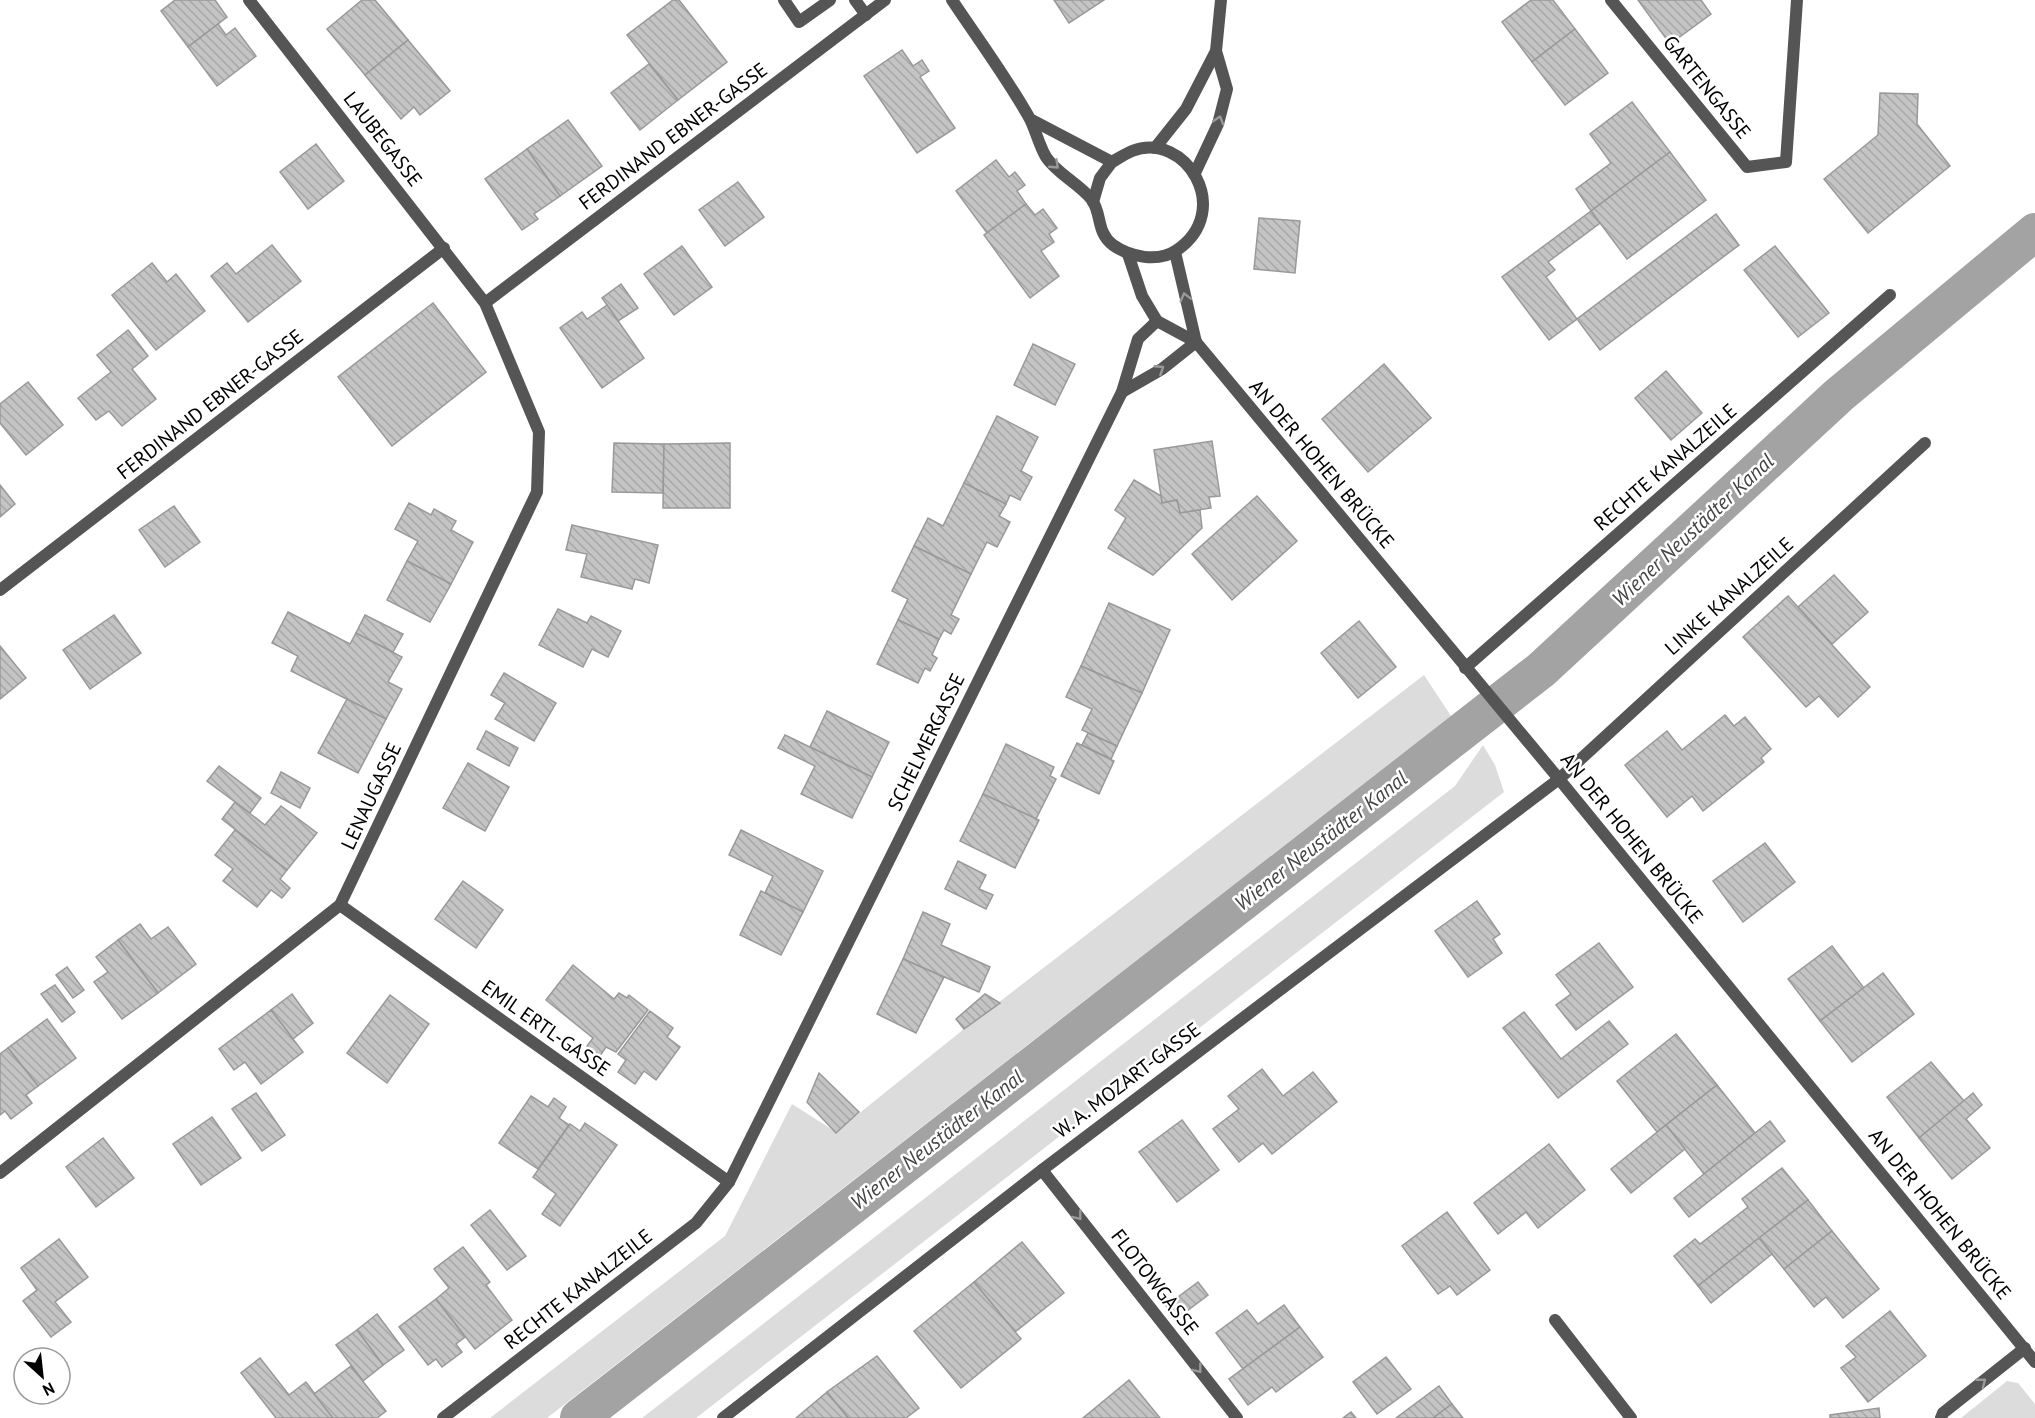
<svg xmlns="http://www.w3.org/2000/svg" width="2035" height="1418" viewBox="0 0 2035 1418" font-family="'PT Sans',sans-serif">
	<defs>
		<pattern id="building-back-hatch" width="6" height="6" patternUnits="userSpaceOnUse" patternTransform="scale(1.5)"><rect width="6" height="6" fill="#c4c4c4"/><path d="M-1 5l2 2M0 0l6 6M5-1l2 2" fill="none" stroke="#a7a7a7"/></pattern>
	</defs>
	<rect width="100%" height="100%" fill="#fff"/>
	<g fill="#dcdcdc">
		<path d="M1424 675 1451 716 547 1418H490L725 1236 792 1104 836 1132 964 1029Z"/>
		<path d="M1483 745 1495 765 1504 792 696 1418H642L1455 786Z"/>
		<path d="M2007 1381 2018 1383 2035 1404V1418H1961Z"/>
	</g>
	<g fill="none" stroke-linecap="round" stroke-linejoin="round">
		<path stroke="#a3a3a3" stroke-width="38" d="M579 1418 1541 670 1839 395 2035 232"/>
	</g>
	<g fill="url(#building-back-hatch)" stroke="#999" stroke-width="1.5">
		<path d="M175 0H215L227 17 188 47 161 11Z"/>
		<path d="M362 0H375L408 40 365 75 327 29Z"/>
		<path d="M673 0H679L727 62 678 100 627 35Z"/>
		<path d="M1054 0H1104L1069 23Z"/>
		<path d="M1531 0H1553L1575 29 1532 62 1502 22Z"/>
		<path d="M1638 0H1701L1711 14 1670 44Z"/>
		<path d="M218 24 226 35 235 28 256 56 217 86 188 47Z"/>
		<path d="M1575 29 1608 73 1565 105 1532 62Z"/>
		<path d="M408 40 450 91 420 115 414 107 401 119 365 75Z"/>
		<path d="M902 50 913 66 922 60 929 71 920 77 955 128 917 153 864 76Z"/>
		<path d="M649 64 678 100 640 130 611 93Z"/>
		<path d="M1880 93 1918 94 1917 124 1950 166 1868 233 1824 179 1878 135Z"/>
		<path d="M1632 102 1670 152 1591 211 1576 189 1611 163 1590 134Z"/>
		<path d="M568 120 602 166 560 196 527 149Z"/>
		<path d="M316 144 344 181 308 209 280 172Z"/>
		<path d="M527 149 560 196 534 214 538 219 522 230 485 179Z"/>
		<path d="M1670 152 1706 200 1627 259 1591 211Z"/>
		<path d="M996 160 1009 177 1015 172 1025 185 1017 191 1026 204 987 233 956 191Z"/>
		<path d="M738 182 764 217 725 246 699 210Z"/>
		<path d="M1026 204 1035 215 1043 209 1057 228 1049 234 1054 242 1041 251 1059 276 1030 298 984 235Z"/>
		<path d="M1591 211 1600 223 1548 262 1555 270 1546 277 1577 319 1549 340 1502 277Z"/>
		<path d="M1716 214 1739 245 1600 350 1577 319Z"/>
		<path d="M1259 218 1300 221 1295 273 1254 269Z"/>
		<path d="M272 245 301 281 248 322 211 276 227 263 236 274Z"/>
		<path d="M682 246 712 287 674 315 644 274Z"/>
		<path d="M1775 246 1829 313 1798 337 1744 270Z"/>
		<path d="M152 263 167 282 176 274 205 311 156 350 112 295Z"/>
		<path d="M621 284 638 308 618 321 602 298Z"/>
		<path d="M433 303 486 372 392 446 338 377Z"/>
		<path d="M607 305 644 358 602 388 560 328 582 312 587 319Z"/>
		<path d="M128 330 148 356 132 369 156 399 122 426 109 411 96 420 78 398 111 372 97 355Z"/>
		<path d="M1033 344 1075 364 1055 405 1014 385Z"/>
		<path d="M1384 364 1431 418 1368 472 1322 419Z"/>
		<path d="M1666 371 1702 413 1671 440 1635 398Z"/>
		<path d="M28 382 63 425 26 455 0 423V404Z"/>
		<path d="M997 416 1038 437 1021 471 1032 477 1020 500 1010 495 1006 504 964 483Z"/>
		<path d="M1212 441 1220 496 1209 497 1211 508 1180 513 1177 500 1162 503 1154 450Z"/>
		<path d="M614 443 664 444 663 493 612 492Z"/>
		<path d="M730 443V508H663L664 444Z"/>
		<path d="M1134 480 1161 496 1162 503 1177 500 1180 513 1200 510 1202 528 1153 575 1108 548 1126 518 1115 510Z"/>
		<path d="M964 483 1006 504 999 516 1010 522 997 547 987 542 971 574 914 546 928 518 943 526Z"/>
		<path d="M0 485 15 504 0 517Z"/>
		<path d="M1257 496 1297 541 1232 600 1192 554Z"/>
		<path d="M409 503 431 515 434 509 456 521 451 530 473 542 451 584 407 561 418 541 395 529Z"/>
		<path d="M174 506 200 542 165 567 139 530Z"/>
		<path d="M572 525 658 545 649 583 635 579 632 589 581 577 587 554 566 550Z"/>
		<path d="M914 546 971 574 951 615 959 619 951 634 944 630 939 639 898 620 908 599 892 591Z"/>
		<path d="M407 561 451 584 430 622 387 600Z"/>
		<path d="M1834 575 1868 612 1832 644 1798 607Z"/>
		<path d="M1788 596 1870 687 1838 717 1819 696 1806 707 1743 637Z"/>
		<path d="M1109 603 1170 630 1142 693 1081 666Z"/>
		<path d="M558 609 587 623 591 616 621 631 608 657 592 649 583 667 539 645Z"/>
		<path d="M288 612 350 644 356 633 402 657 388 682 402 689 386 719 291 671 298 656 272 643Z"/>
		<path d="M114 615 141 653 90 689 63 650Z"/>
		<path d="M365 615 403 634 393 652 356 633Z"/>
		<path d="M898 620 939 639 932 655 937 658 930 671 925 668 918 683 877 664Z"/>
		<path d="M1359 621 1396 667 1358 698 1321 653Z"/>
		<path d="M0 646 26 678 0 699Z"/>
		<path d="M1081 666 1142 693 1117 746 1082 730 1092 709 1066 697Z"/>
		<path d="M504 673 556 703 534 741 495 719 505 703 491 695Z"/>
		<path d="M347 699 386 719 358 773 318 753Z"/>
		<path d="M827 711 889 742 872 777 810 747Z"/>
		<path d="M1725 715 1734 726 1745 717 1771 749 1761 758 1764 762 1703 811 1692 796 1667 817 1625 765 1667 731 1682 750Z"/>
		<path d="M486 731 518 748 509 766 477 749Z"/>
		<path d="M1088 733 1117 746 1111 759 1082 745Z"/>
		<path d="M785 735 872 777 852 818 801 794 815 766 778 748Z"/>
		<path d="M1077 743 1114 761 1099 794 1061 776Z"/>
		<path d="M1006 744 1054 767 1050 776 1056 779 1036 819 983 794Z"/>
		<path d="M468 763 509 787 485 831 443 808Z"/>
		<path d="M219 766 261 798 250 813 207 781Z"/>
		<path d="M281 772 310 788 300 808 271 793Z"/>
		<path d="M983 794 1039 820 1015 868 960 841Z"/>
		<path d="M235 802 265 825 281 806 317 833 287 870 222 819Z"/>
		<path d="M235 830 287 870 280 879 290 888 282 898 271 890 257 907 223 881 233 869 215 855Z"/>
		<path d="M741 830 823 871 803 912 765 893 773 876 729 855Z"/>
		<path d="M1765 843 1795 882 1743 922 1713 881Z"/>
		<path d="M958 861 986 875 979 889 993 895 986 909 945 889Z"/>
		<path d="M463 881 503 910 476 948 435 919Z"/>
		<path d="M761 891 803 912 781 955 740 935Z"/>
		<path d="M1477 901 1500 934 1493 939 1502 953 1468 977 1435 931Z"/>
		<path d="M923 912 950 924 941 945 990 967 979 992 903 959Z"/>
		<path d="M140 924 151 939 168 927 196 964 158 993 118 940Z"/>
		<path d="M118 940 158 993 122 1019 94 982 108 972 96 957Z"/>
		<path d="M1599 943 1633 987 1576 1030 1556 1005 1571 994 1556 975Z"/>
		<path d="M1832 946 1864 988 1820 1021 1788 979Z"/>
		<path d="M903 959 944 977 916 1033 877 1014Z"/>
		<path d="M573 965 614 999 619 993 627 998 629 995 648 1010 616 1052 606 1047 600 1056 587 1046 593 1038 546 1000Z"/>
		<path d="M67 967 84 990 73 998 56 975Z"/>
		<path d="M1883 973 1914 1014 1852 1062 1820 1021Z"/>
		<path d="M55 985 75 1012 62 1022 41 994Z"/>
		<path d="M292 994 313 1023 293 1039 271 1010Z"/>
		<path d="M985 994 1000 1003 964 1029 956 1019Z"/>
		<path d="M390 995 429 1024 387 1083 347 1053Z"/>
		<path d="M271 1010 303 1052 261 1084 245 1062 234 1070 219 1049Z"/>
		<path d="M650 1011 673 1028 667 1037 680 1047 656 1080 644 1071 635 1084 618 1072 626 1060 618 1054Z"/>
		<path d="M1524 1012 1561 1059 1609 1021 1628 1044 1558 1098 1503 1028Z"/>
		<path d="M47 1019 76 1058 38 1086 8 1048Z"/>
		<path d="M1676 1034 1717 1085 1657 1132 1617 1081Z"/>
		<path d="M8 1048 38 1086 26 1095 32 1103 11 1119 5 1111 0 1115V1054Z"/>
		<path d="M1931 1062 1964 1101 1919 1138 1887 1097Z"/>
		<path d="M1262 1069 1283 1096 1313 1072 1337 1102 1272 1154 1263 1143 1239 1162 1213 1129 1239 1109 1228 1096Z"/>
		<path d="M819 1073 859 1112 836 1133 807 1102Z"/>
		<path d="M1717 1085 1755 1133 1704 1174 1666 1125Z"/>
		<path d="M256 1093 285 1135 262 1151 232 1109Z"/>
		<path d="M1973 1093 1982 1105 1966 1119 1990 1148 1952 1179 1919 1138Z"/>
		<path d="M531 1096 548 1107 554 1098 566 1107 559 1118 569 1125 538 1169 499 1143Z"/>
		<path d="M212 1117 241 1158 201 1185 173 1144Z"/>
		<path d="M1182 1120 1219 1170 1177 1202 1139 1152Z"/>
		<path d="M1770 1121 1785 1141 1689 1217 1674 1198Z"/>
		<path d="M585 1123 617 1145 560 1226 542 1214 556 1194 533 1177 570 1124 580 1131Z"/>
		<path d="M1666 1125 1685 1149 1631 1193 1611 1169Z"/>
		<path d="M103 1138 134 1178 96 1207 66 1167Z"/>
		<path d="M1549 1144 1585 1190 1538 1228 1526 1212 1498 1234 1474 1203Z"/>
		<path d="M1782 1168 1808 1200 1698 1286 1674 1256 1695 1239 1700 1244 1748 1207 1742 1199Z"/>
		<path d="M1808 1200 1832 1231 1784 1269 1759 1238Z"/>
		<path d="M490 1210 526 1256 507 1270 471 1225Z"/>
		<path d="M1447 1212 1490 1270 1457 1295 1450 1286 1438 1294 1402 1246Z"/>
		<path d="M1832 1231 1879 1289 1843 1318 1826 1297 1814 1307 1784 1269Z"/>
		<path d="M1759 1238 1772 1254 1711 1303 1698 1286Z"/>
		<path d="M59 1239 88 1277 55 1302 71 1322 51 1337 23 1301 37 1290 21 1268Z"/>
		<path d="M1022 1242 1064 1293 1015 1332 974 1282Z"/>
		<path d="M463 1247 490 1282 486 1285 512 1320 475 1349 436 1299 449 1288 434 1269Z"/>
		<path d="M974 1282 1021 1339 961 1388 914 1331Z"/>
		<path d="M1198 1282 1208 1295 1175 1320 1166 1306Z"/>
		<path d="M436 1299 465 1337 456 1344 462 1352 442 1367 436 1359 428 1365 399 1327Z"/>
		<path d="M1284 1305 1300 1327 1243 1369 1216 1333 1247 1310 1258 1324Z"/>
		<path d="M1890 1311 1926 1356 1868 1402 1841 1368 1856 1357 1846 1346Z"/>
		<path d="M377 1314 404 1350 383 1365 357 1330Z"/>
		<path d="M1300 1327 1323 1357 1276 1392 1272 1387 1248 1405 1229 1379Z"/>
		<path d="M357 1330 383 1365 363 1381 336 1345Z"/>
		<path d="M877 1356 919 1408 906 1418H848L827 1392Z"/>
		<path d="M1386 1357 1411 1389 1377 1414 1353 1382Z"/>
		<path d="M260 1358 289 1395 306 1382 333 1418H276L241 1373Z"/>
		<path d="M351 1366 386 1411 377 1418H333L314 1394Z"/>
		<path d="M1129 1380 1160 1418H1083Z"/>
		<path d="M1439 1386 1452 1404 1433 1418H1396Z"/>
		<path d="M827 1392 848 1418H796Z"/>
		<path d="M1452 1404 1463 1418H1433Z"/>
		<path d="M1879 1408 1880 1418H1830V1415Z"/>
		<path d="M1351 1412 1356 1418H1343Z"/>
	</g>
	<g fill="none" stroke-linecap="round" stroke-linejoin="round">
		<g stroke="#555" stroke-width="12">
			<path d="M784 0 799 22 830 0"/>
			<path d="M855 0 866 15"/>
			<path d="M1559 779 1925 443"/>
			<path d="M1555 1320 1631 1418"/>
		</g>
		<g stroke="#555" stroke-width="12">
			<path d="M1611 0 1747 167 1786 162 1797 0"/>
			<path d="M1155 148 1186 109 1216 51"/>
			<path d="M1195 173 1218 124 1227 89 1216 51 1221 0"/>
			<path d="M1093 202 1100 178 1112 162"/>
			<path d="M485 303 885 0"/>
			<path d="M1122 392 1162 369 1196 342"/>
			<path d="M0 590 444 248"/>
			<path d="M1465 668 1890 295"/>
			<path d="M340 905 729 1182"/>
			<path d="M1042 1170 1237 1418"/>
			<path d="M0 1173 340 905 537 492 539 432 485 303 249 0"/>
			<path d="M443 1418 696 1223 729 1182 1122 392 1138 339 1157 321"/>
			<path d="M723 1418 1042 1170 1559 779"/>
			<path d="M1941 1418 1943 1413 2025 1348"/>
		</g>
		<g stroke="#555" stroke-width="12">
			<path d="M952 0C978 39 1007 78 1030 119 1036 131 1039 145 1046 157 1057 174 1080 184 1092 200 1102 214 1096 232 1113 245 1130 257 1158 263 1177 250 1235 210 1185 130 1132 151 1125 154 1119 158 1112 162L1030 119"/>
			<path d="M1175 252 1196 342"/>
			<path d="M1128 254 1142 296 1157 321 1196 342 1559 779 2035 1362"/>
		</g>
	</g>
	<defs><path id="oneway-chevron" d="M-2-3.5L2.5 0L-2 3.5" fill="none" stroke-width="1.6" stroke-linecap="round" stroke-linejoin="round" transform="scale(1.5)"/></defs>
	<g stroke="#999">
		<use href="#oneway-chevron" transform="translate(1219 120) rotate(-73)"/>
		<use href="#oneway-chevron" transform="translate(1055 165) rotate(43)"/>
		<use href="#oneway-chevron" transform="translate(1185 297) rotate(-104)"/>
		<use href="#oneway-chevron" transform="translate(1160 369) rotate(-33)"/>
		<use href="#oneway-chevron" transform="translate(1078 1216) rotate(52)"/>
		<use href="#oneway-chevron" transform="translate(1198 1369) rotate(52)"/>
		<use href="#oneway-chevron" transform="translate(1982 1382) rotate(-38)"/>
	</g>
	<g text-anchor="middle" stroke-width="5" stroke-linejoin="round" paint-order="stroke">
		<g font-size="20" fill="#000" stroke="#fff">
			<text transform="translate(1707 87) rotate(51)" y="7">GARTENGASSE</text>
			<text transform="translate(673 136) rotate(-37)" y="7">FERDINAND EBNER-GASSE</text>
			<text transform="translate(383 139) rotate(52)" y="7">LAUBEGASSE</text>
			<text transform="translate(210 404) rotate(-38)" y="7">FERDINAND EBNER-GASSE</text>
			<text transform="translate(1322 464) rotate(50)" y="7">AN DER HOHEN BRÜCKE</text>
			<text transform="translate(1665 467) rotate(-41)" y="7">RECHTE KANALZEILE</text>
			<text transform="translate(1729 596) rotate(-42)" y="7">LINKE KANALZEILE</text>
			<text transform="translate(926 742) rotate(-64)" y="7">SCHELMERGASSE</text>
			<text transform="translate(371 796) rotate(-65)" y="7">LENAUGASSE</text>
			<text transform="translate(1632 838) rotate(51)" y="7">AN DER HOHEN BRÜCKE</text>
			<text transform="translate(546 1028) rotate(35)" y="7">EMIL ERTL-GASSE</text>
			<text transform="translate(1127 1080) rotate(-37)" y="7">W. A. MOZART-GASSE</text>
			<text transform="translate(1940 1214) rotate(51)" y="7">AN DER HOHEN BRÜCKE</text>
			<text transform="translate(1155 1282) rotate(52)" y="7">FLOTOWGASSE</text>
			<text transform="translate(578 1289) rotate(-38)" y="7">RECHTE KANALZEILE</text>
		</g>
		<g font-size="21" font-style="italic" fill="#444" stroke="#fff">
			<text transform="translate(1693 530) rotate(-43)" y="7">Wiener Neustädter Kanal</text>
			<text transform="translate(1321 841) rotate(-38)" y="7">Wiener Neustädter Kanal</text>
			<text transform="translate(937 1140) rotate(-38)" y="7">Wiener Neustädter Kanal</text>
		</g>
	</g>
	<g transform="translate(42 1376) rotate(153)"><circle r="28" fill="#ffffff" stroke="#999999" stroke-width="1.5"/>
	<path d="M0-4.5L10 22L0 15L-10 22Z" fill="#000000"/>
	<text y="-9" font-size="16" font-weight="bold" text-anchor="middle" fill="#000000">N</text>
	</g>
</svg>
